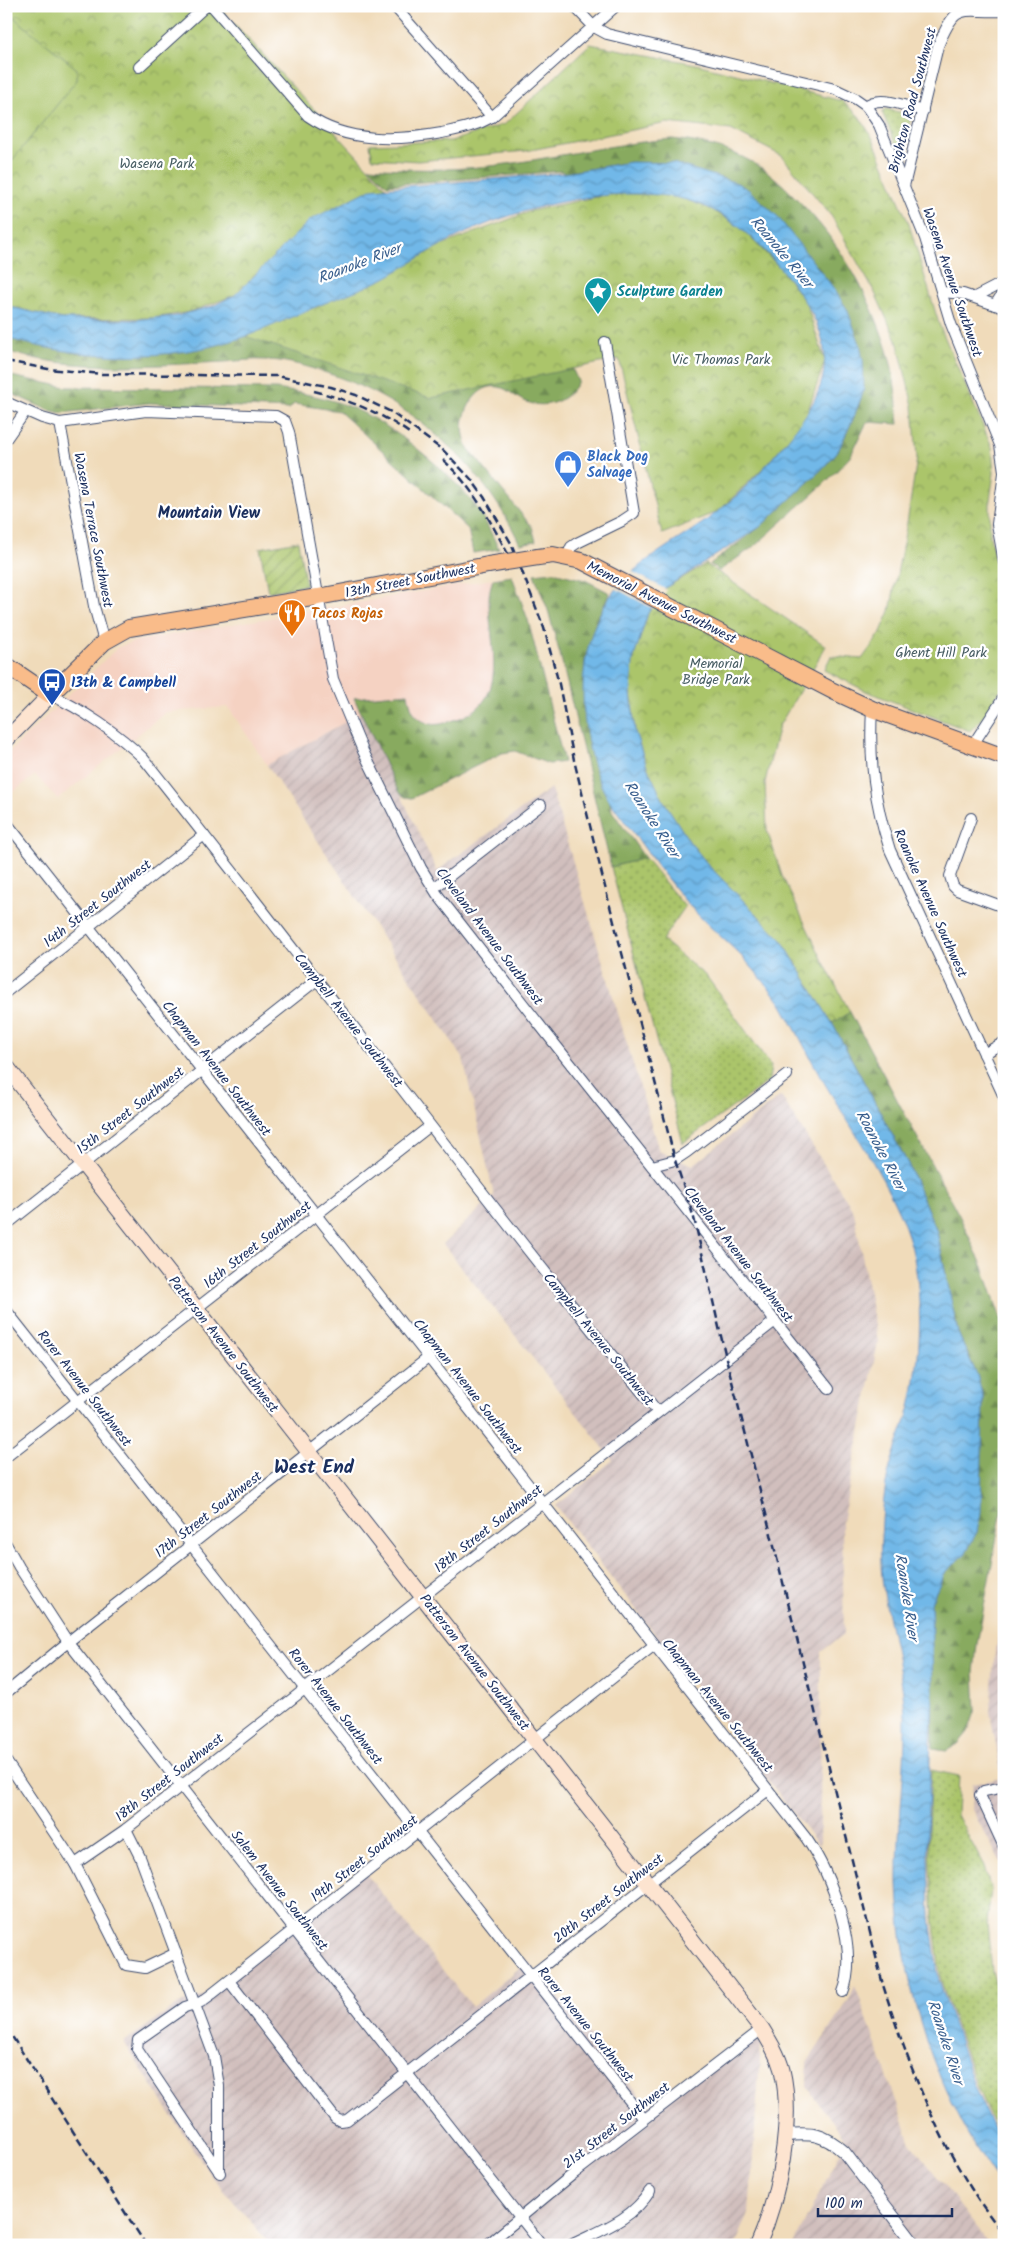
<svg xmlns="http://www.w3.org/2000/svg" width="1010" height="2251" viewBox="0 0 1010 2251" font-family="Kalam,sans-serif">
	<defs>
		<pattern id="industrial-furrows" width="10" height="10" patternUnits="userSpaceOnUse" patternTransform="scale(1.25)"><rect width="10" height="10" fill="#d1bfbd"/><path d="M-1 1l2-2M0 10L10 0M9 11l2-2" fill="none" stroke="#b3a4a5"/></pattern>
		<pattern id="grass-dots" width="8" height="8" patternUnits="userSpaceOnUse" patternTransform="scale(1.25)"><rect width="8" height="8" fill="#abc56b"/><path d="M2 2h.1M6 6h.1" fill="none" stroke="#8aa05b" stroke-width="1.8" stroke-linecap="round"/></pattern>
		<pattern id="forest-firs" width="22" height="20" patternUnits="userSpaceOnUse" patternTransform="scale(1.25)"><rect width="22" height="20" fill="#88aa5f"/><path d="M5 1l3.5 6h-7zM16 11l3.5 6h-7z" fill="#6e8b52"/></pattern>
		<pattern id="park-crowns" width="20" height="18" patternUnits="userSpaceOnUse" patternTransform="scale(1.25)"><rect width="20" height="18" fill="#abc56b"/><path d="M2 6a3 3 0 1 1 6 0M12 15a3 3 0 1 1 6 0" fill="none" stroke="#8aa05b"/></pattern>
		<pattern id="garden-furrows" width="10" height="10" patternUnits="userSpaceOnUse" patternTransform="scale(1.25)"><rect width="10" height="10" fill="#abc56b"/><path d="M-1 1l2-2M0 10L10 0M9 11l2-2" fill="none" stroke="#8aa05b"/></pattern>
		<pattern id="water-waves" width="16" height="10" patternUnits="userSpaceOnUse" patternTransform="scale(1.25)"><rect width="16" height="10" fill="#71b8e8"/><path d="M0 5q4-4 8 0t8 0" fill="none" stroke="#5c96bf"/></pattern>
	</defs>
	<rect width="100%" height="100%" fill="#fff"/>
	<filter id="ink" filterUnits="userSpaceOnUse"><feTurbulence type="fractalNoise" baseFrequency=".02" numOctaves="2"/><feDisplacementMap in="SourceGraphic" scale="10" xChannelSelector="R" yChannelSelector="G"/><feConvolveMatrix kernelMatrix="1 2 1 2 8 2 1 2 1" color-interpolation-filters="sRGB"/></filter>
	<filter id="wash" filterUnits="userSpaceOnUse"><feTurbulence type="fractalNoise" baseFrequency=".0096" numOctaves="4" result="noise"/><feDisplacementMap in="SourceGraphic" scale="20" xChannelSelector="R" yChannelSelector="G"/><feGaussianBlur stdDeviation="1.12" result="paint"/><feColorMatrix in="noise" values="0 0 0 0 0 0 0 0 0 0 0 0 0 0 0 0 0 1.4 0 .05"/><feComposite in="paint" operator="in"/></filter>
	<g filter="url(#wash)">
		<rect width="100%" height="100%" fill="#f0dbba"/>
		<path fill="#f5d2c2" d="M493 579 489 595 490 624 494 654 493 682 485 702 469 715 441 724H429L417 719 410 707 355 698 362 713 267 765 228 707 166 712 58 799 35 775 6 798V755L118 647 136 641Z"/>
		<g fill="url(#industrial-furrows)">
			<path d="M362 713 437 871 551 788 659 1151 693 1165 781 1096 854 1212 878 1342 842 1522 844 1634 821 1652 820 1847 556 1506 613 1460 443 1244 494 1196 463 1058 267 765Z"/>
			<path d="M1004 1606V1868L971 1808 973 1784 1002 1778 990 1712 994 1660Z"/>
			<path d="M363 1870 472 2007 528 1961 648 2106 762 2029 749 2214 735 2245H271L209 2173 124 2042 176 2006 203 1996Z"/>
			<path d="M855 1985 911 2143 990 2245H793L846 2141 807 2087V2063L850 1998Z"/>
		</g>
		<g fill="url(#grass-dots)" stroke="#637a64">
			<path d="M886 109 907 114 911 118 902 153 899 152 882 112Z"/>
			<path d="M645 858 685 907 662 940 707 977 771 1066 769 1081 683 1143 611 867Z"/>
			<path d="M931 1770 959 1776 957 1815 984 1866 991 1890 987 1923 992 1971 1004 2013V2146L978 2090 941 1982 933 1917 928 1831Z"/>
		</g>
		<g fill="url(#forest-firs)" stroke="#526c5e">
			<path d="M672 139C701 142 727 148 752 162 768 170 783 185 796 198 841 243 873 299 890 360 895 381 897 403 899 424L867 422 850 457 827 481 756 545 719 571 710 564 760 527 822 469 838 451 853 419 864 390 860 344 631 162 565 173 561 171 387 185 369 167C418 171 466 170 514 163 567 155 619 143 672 139Z"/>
			<path d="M281 333 571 366 578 381C568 402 544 411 522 400 514 396 508 389 499 387 478 383 464 408 463 426 463 434 465 440 468 448L532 527 536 541 520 544C481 461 406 396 317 370 301 365 283 360 266 360 252 359 238 361 224 362 153 365 75 373 6 351V338L77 353 119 355 171 353 219 344 245 336Z"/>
			<path d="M6 375 66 387 276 389C302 393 326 397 350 407 393 424 454 475 480 512 487 524 493 537 499 549L473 553 468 529 339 411 294 404 289 409 149 403 62 413 48 410 6 391Z"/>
			<path d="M553 572 585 580 610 593 597 619 585 659 584 711 600 783 610 801 612 811 645 858 611 867 562 662 548 610 534 574Z"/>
			<path d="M512 576 528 620 564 762 549 764 515 751 502 753 412 798 405 797 399 793 354 698 408 693C410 706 413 718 427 723 437 727 448 722 457 719 513 701 488 641 489 598 489 592 491 585 493 579Z"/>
			<path d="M850 1012 960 1217 983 1267 1004 1328V1499L977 1644 974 1673 976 1709 968 1732 958 1744 946 1751 933 1749 931 1602 945 1573 965 1554 981 1453 983 1398 977 1375 958 1333 937 1232 908 1164 832 1023Z"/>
		</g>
		<g fill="url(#park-crowns)" stroke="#637a64">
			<path d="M6 6H218L386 187 335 207 235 295 190 312 153 318 62 319 6 306Z"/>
			<path d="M590 44 696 64 842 101 859 116 872 137 909 224 939 324 992 447 994 473 990 500V536L996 567 1004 583V684L982 719 970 731 868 692 824 670 831 656 862 659 880 634 890 611 908 517 917 458 913 406 898 344 875 293 832 217 782 156 731 130 667 123 526 151 418 161 372 158 370 144 451 141 505 124Z"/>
			<path d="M614 193 673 195 711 209 741 228 781 269 806 303 825 361 805 419 767 464 719 511 662 534 619 359 431 398 245 336 384 278 437 247 531 211Z"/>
			<path d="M706 564 826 646 779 726 765 782 766 807 767 830 782 876 824 963 850 1012 832 1023 781 939 710 867 689 841 663 800 647 767 635 732 631 692 633 660 648 613 665 588Z"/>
		</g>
		<path fill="url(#garden-furrows)" stroke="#637a64" d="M298 541 306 585 268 592 260 548Z"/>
		<path fill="#abc56b" stroke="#637a64" d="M6 11 77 69V80L6 168Z"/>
		<path fill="url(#water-waves)" stroke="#4674a3" d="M631 162 673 163 737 183 749 190 777 216 832 286 847 309 860 344 863 361 864 390 853 419 838 451 822 469 760 527 665 588 648 613 633 660 631 692 635 732 647 767 663 800 689 841 710 867 781 939 832 1023 908 1164 937 1232 958 1333 977 1375 983 1398 981 1512 977 1532 965 1554 945 1573 931 1602 933 1690 927 1832 930 1917 939 1981 976 2091 1004 2151V2191C988 2166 970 2141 957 2114 921 2043 900 1963 898 1883 897 1828 906 1772 905 1717 903 1657 877 1600 881 1539 882 1520 883 1498 887 1479 893 1450 908 1422 913 1393 921 1348 922 1302 914 1258 904 1203 854 1133 825 1084 810 1059 797 1031 782 1005 774 993 763 981 754 970 737 950 718 935 700 917 676 892 655 863 635 835 623 819 609 803 601 785 591 763 586 736 584 712 580 668 589 619 619 585 646 555 685 538 716 513 739 495 761 472 780 449 827 393 844 354 796 289 774 258 744 225 709 208 641 176 527 204 461 235 434 247 409 265 383 279 360 290 336 298 313 308 290 317 267 329 244 337 169 363 81 360 6 338V306L62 319 131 320 177 316 213 306 235 295 310 220 371 189 565 173Z"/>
		<path fill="#f0dbba" d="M631 571 667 590 654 609 613 587Z"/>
	</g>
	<g filter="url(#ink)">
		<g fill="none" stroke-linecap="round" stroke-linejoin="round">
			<g stroke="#3b496c" stroke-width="12">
				<g id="minor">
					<path d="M212 6 308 116C347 143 397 141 442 133 460 129 476 126 492 117L616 6"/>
					<path d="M394 6 492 117"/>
					<path d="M574 6 594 27 607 34 835 89 856 99 866 106 879 125 925 238 951 324 1000 445 1004 471"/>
					<path d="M139 67 206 6"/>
					<path d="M866 106C880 94 906 107 923 111"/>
					<path d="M904 186 938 46C957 0 960 13 1004 11"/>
					<path d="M942 292 963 294 1004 308"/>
					<path d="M975 297 1004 282"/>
					<path d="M995 305 1004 291"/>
					<path d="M6 402 42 418 60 423 146 411 276 416 285 421 289 432 333 679 363 751 421 868 437 894 546 1033 829 1389"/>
					<path d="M60 423 94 606 104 642"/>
					<path d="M6 439 25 412"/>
					<path d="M1004 473 997 524 1004 562"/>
					<path d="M567 557 571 547 577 543 622 521 634 513 605 342"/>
					<path d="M50 695C79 707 121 736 143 758 316 975 482 1197 658 1412"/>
					<path d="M872 709C869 760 874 801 890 850L1004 1097"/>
					<path d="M972 746 1004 697"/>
					<path d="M971 818 950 876 953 886 957 890 1004 907"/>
					<path d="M6 822C275 1159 538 1500 806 1838 831 1874 860 1949 843 1992"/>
					<path d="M434 888 541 805"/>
					<path d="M6 992 204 835"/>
					<path d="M984 1054 1004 1042"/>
					<path d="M652 1166 675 1160 687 1152 787 1075"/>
					<path d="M6 1225 318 979"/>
					<path d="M6 1310 644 2119"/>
					<path d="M6 1457 430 1126"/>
					<path d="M6 1544 19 1567 68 1642 542 2245"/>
					<path d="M6 1693 68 1642 428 1358"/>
					<path d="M6 1761 75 1864 126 1965 145 1968 176 1953"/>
					<path d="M1004 1787 984 1791 980 1795 1004 1847"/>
					<path d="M126 1829 140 1857 214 2056 219 2086V2172"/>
					<path d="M75 1864 126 1829 775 1321"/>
					<path d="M229 1981 335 2118 340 2121 347 2120 768 1790"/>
					<path d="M220 2173 137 2049 138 2040 185 2007 201 2002 212 1994 653 1646"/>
					<path d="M487 2245 572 2175 762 2029"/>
					<path d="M571 2245C601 2230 632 2220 650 2191"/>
				</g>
			</g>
			<g stroke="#3b496c" stroke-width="14">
				<path id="tertiary" d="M785 2135C812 2133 823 2133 844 2152L915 2245"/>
			</g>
			<g stroke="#3b496c" stroke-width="17">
				<g id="secondary">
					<path d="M6 740 50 695"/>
					<path d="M6 1066 762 2029C770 2042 778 2055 782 2070 794 2121 779 2197 758 2245"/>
				</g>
			</g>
			<g stroke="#3b496c" stroke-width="18">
				<g id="primary">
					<path d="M538 557 553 555 582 561 833 691 872 709 1004 757"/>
					<path d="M6 665 50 695 104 642 129 628 318 597 488 565"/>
				</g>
			</g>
			<use href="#minor" stroke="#fff" stroke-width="10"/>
			<use href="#tertiary" stroke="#fff" stroke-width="12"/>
			<use href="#secondary" stroke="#fde4d0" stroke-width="15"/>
			<use href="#primary" stroke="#f9bc8a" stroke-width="16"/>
			<g stroke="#1b2f5e" stroke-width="2.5" stroke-dasharray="8 4" stroke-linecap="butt">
				<path d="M6 361 48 369 102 374 277 376 331 387 356 395 391 412 444 451 471 479 484 497 511 543 544 628 559 684 574 760 603 879 675 1160 694 1218 726 1358 762 1498 883 1985C911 2073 945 2162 1004 2234"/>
				<path d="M314 391C349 400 382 413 412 435"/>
				<path d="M443 460C476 489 494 529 515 567"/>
				<path d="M6 2027 146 2245"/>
			</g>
			<g stroke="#3b496c" stroke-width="18" stroke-linecap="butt">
				<path id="primary-bridge" d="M488 565 538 557"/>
			</g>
			<use href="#primary-bridge" stroke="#f9bc8a" stroke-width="16"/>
		</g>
	</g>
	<defs>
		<g id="sight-pin" transform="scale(1.4375)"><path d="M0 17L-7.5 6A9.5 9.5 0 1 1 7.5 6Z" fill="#0f9aa8" stroke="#fff"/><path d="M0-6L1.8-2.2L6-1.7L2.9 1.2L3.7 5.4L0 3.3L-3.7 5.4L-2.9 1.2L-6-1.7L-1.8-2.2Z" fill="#fff"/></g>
		<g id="shop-pin" transform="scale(1.4375)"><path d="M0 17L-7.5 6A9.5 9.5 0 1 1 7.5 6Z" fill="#3f7fe0" stroke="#fff"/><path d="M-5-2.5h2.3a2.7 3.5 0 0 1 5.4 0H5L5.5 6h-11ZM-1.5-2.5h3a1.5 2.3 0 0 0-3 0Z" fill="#fff"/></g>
		<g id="restaurant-pin" transform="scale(1.4375)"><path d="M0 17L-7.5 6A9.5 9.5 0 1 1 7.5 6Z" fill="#e8710a" stroke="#fff"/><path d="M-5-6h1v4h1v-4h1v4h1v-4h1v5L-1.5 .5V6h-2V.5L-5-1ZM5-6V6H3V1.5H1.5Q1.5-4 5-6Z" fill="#fff"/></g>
		<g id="bus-pin" transform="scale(1.4375)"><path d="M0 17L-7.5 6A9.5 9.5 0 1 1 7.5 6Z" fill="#1a4fb4" stroke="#fff"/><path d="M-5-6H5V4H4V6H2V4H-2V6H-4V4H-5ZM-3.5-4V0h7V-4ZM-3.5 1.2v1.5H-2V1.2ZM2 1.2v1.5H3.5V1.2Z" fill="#fff"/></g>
	</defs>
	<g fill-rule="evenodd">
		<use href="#sight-pin" x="598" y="291"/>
		<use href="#shop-pin" x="568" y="464"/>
		<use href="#restaurant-pin" x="292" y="613"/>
		<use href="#bus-pin" x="52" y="682"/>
	</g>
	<g text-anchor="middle" stroke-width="4.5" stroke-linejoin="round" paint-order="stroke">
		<g font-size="14" fill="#1b2f5e" stroke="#fff">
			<text transform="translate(912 100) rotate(-75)" y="5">Brighton Road Southwest</text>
			<text transform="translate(953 282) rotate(71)" y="5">Wasena Avenue Southwest</text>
			<text transform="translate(94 530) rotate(79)" y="5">Wasena Terrace Southwest</text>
			<text transform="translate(410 580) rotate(-11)" y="5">13th Street Southwest</text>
			<text transform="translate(662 602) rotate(27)" y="5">Memorial Avenue Southwest</text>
			<text transform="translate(97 903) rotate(-38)" y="5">14th Street Southwest</text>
			<text transform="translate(931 903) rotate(66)" y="5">Roanoke Avenue Southwest</text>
			<text transform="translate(490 936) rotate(53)" y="5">Cleveland Avenue Southwest</text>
			<text transform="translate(349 1020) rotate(52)" y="5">Campbell Avenue Southwest</text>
			<text transform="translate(217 1068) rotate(52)" y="5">Chapman Avenue Southwest</text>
			<text transform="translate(130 1110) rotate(-38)" y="5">15th Street Southwest</text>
			<text transform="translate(257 1244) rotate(-38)" y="5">16th Street Southwest</text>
			<text transform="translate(739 1254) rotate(52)" y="5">Cleveland Avenue Southwest</text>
			<text transform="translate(599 1339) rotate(51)" y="5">Campbell Avenue Southwest</text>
			<text transform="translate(224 1344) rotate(52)" y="5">Patterson Avenue Southwest</text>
			<text transform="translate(468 1386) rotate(52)" y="5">Chapman Avenue Southwest</text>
			<text transform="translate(85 1388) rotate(52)" y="5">Rorer Avenue Southwest</text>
			<text transform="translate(208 1514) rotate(-38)" y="5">17th Street Southwest</text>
			<text transform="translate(488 1528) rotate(-38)" y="5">18th Street Southwest</text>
			<text transform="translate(475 1662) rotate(52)" y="5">Patterson Avenue Southwest</text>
			<text transform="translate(718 1705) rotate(51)" y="5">Chapman Avenue Southwest</text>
			<text transform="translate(336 1706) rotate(52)" y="5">Rorer Avenue Southwest</text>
			<text transform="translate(169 1777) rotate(-38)" y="5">18th Street Southwest</text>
			<text transform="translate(364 1858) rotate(-38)" y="5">19th Street Southwest</text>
			<text transform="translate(280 1890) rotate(52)" y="5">Salem Avenue Southwest</text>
			<text transform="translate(608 1898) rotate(-38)" y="5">20th Street Southwest</text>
			<text transform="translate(586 2024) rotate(51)" y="5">Rorer Avenue Southwest</text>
			<text transform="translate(616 2125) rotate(-38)" y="5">21st Street Southwest</text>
		</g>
		<g font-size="14" fill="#465c62" stroke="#fff">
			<text x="157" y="168">Wasena Park</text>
			<text x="721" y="364">Vic Thomas Park</text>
			<text x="941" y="657">Ghent Hill Park</text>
			<text x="716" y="668">Memorial<tspan x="716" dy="16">Bridge Park</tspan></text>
		</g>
		<g font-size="14" font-weight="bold" fill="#0d838f" stroke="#fff" text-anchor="start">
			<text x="617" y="296">Sculpture Garden</text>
		</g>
		<g font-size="14" font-weight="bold" fill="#366cbe" stroke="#fff" text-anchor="start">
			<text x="587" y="461">Black Dog<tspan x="587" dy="16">Salvage</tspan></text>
		</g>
		<g font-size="14" font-weight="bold" fill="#c56008" stroke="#fff" text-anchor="start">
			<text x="311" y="618">Tacos Rojas</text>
		</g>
		<g font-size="14" font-weight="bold" fill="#164399" stroke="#fff" text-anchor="start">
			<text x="71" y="687">13th &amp; Campbell</text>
		</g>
		<g font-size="15" font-style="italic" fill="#395f8e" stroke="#fff">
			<text transform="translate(782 252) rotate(50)" y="5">Roanoke River</text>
			<text transform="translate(359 263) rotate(-21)" y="5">Roanoke River</text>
			<text transform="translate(652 819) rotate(57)" y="5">Roanoke River</text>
			<text transform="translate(881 1150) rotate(62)" y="5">Roanoke River</text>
			<text transform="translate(907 1597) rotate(81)" y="5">Roanoke River</text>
			<text transform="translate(946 2042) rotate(72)" y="5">Roanoke River</text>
		</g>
		<g font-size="16" font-weight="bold" fill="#1b2f5e" stroke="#fff">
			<text x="209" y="518">Mountain View</text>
		</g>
		<g font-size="19" font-weight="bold" fill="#1b2f5e" stroke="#fff">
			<text x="314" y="1473">West End</text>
		</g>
	</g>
	<rect width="1010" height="2251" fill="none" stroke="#fff" stroke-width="25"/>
	<path d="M818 2208v8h134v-8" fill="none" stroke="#1b2f5e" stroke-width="2.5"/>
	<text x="825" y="2208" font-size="15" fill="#1b2f5e" stroke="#ffffff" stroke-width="4" paint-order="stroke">100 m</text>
</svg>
